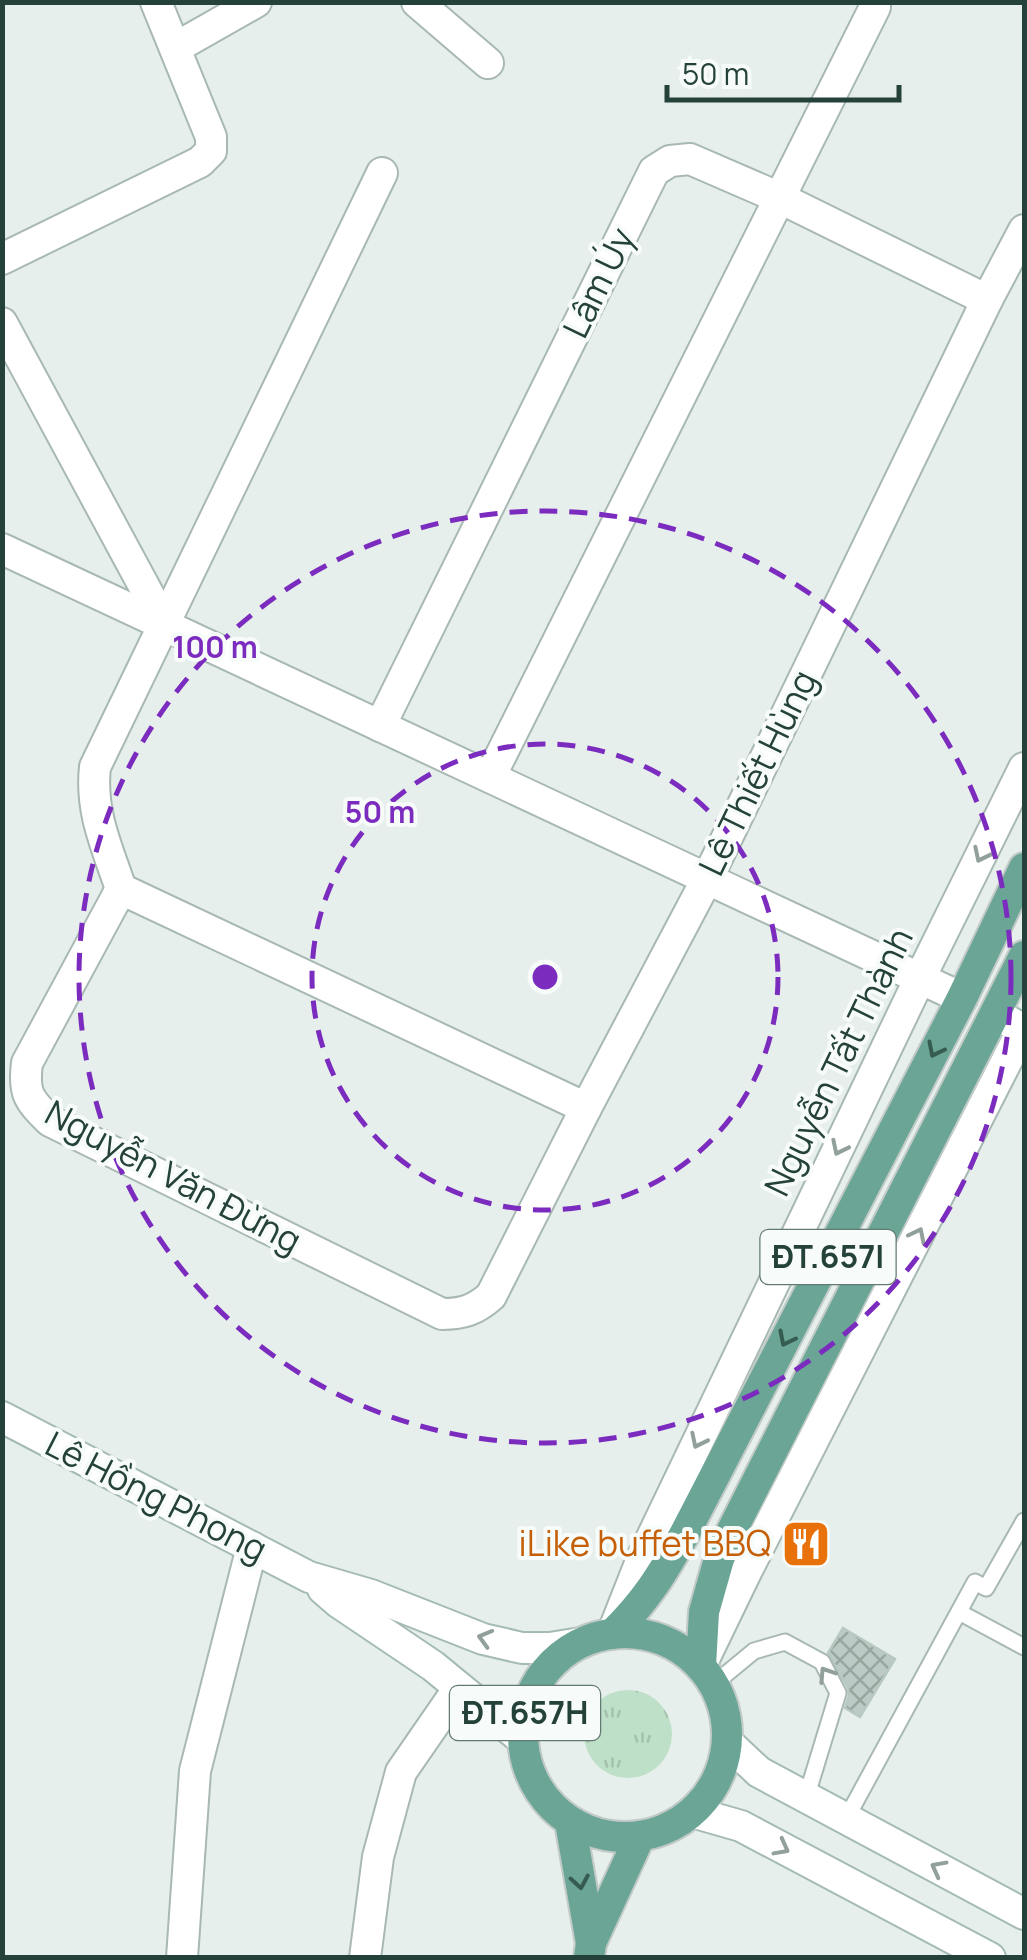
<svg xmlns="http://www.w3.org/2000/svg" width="1027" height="1960" viewBox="0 0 1027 1960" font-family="Manrope,sans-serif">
	<defs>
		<pattern id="grass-tufts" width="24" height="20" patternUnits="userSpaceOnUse" patternTransform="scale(2.5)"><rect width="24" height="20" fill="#bfe0c8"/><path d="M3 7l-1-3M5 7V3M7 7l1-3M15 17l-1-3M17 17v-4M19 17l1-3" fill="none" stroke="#a4c1ad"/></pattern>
		<pattern id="building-cross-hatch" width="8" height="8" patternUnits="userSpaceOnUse" patternTransform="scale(2.5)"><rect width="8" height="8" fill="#bbcac4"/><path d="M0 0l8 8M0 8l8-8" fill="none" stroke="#98a6a0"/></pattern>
	</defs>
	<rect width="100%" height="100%" fill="#e6efeb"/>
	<circle fill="url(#grass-tufts)" cx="628" cy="1734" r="44"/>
	<path fill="url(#building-cross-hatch)" stroke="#b8c9c2" stroke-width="2.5" d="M843 1628 895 1659 860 1717 845 1708 849 1696 848 1688 828 1653Z"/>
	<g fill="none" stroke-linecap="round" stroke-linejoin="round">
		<g stroke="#a8b8b2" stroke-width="19">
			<g id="lane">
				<path d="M959 1612 1024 1647"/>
				<path d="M714 1684 754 1651 785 1642 822 1662 838 1693 806 1798"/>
				<path d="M846 1819 975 1582 986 1588 1024 1521"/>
			</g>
		</g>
		<g stroke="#a8b8b2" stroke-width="34">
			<g id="street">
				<path d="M417 2 488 63"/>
				<path d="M175 48 256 2"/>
				<path d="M382 173 95 767C90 812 107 847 121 889L586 1108"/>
				<path d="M2 259 200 162 211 151V137L156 2"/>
				<path d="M2 323 165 625"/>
				<path d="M2 549 962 998"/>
				<path d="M380 726 654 171 670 161 690 159 780 198 987 300"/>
				<path d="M490 777 875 7"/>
				<path d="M121 889 27 1063C23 1094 29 1100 50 1121L442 1314C463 1314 475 1310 491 1296L586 1108 707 879 987 300 1024 230"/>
				<path d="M613 1632 643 1556 920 978 1024 768"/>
				<path d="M702 1663 746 1572 1024 1027"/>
				<path d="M182 1958 195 1771 252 1547"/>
				<path d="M365 1958 378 1857 401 1772 459 1688"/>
			</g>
		</g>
		<g stroke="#a4bbb3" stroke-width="34">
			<g id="secondary">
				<path d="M996 1014 1024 1030"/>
				<path d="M2 1417 309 1577 371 1595 483 1639 522 1648H550L581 1643"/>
				<path d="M323 1589 338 1602 433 1666 522 1739"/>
				<path d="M727 1742 759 1772 1024 1914"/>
				<path d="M692 1812 741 1826 990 1958"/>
			</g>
		</g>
		<g stroke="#c2cac8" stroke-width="34">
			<g id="primary">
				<circle cx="625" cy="1735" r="102"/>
				<path d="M612 1634C645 1602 663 1573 685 1533L962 998 1024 868"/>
				<path d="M701 1666 704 1612 721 1552 1024 956"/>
				<path d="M570 1822 591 1943 589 1958"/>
				<path d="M591 1943 640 1836"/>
			</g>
		</g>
		<use href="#lane" stroke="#fff" stroke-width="15"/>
		<use href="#street" stroke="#fff" stroke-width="30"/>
		<use href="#secondary" stroke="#fff" stroke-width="30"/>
		<use href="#primary" stroke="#6aa596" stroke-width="30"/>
	</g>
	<defs><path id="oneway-chevron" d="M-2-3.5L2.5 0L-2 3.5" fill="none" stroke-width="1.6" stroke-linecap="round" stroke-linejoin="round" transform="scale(2.5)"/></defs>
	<g stroke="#92a09c">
		<use href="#oneway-chevron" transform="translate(981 855) rotate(116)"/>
		<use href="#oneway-chevron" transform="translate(839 1148) rotate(116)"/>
		<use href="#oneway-chevron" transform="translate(918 1235) rotate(-63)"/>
		<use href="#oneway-chevron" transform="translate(698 1441) rotate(116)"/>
		<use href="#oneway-chevron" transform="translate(485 1638) rotate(-164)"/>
		<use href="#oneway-chevron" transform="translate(826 1674) rotate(-123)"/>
		<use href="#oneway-chevron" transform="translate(782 1848) rotate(28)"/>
		<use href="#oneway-chevron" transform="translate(938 1868) rotate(-152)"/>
	</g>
	<g stroke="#365b51">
		<use href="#oneway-chevron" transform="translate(935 1050) rotate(117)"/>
		<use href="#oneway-chevron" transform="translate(786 1339) rotate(117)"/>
		<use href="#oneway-chevron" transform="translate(580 1882) rotate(80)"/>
	</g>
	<g fill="none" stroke="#7b2cbf" stroke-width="5" stroke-dasharray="18 12">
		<circle cx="545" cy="977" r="233"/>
		<circle cx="545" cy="977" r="466"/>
	</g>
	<defs>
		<g id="restaurant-square" transform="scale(2.5)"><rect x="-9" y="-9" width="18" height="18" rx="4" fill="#e8710a" stroke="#f7fbf9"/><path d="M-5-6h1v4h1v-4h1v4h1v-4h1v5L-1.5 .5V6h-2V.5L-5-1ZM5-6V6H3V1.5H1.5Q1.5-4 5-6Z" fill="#fff"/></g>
	</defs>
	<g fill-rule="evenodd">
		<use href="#restaurant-square" x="806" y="1544"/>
	</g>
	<g text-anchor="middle" stroke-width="8" stroke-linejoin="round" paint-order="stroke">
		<g fill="#f7fbf9" stroke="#637a73" stroke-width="2.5">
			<rect x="760.5" y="1230" width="135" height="54" rx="8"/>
			<rect x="450" y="1686" width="150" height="54" rx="8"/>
		</g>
		<g font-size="32" font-weight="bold" fill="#24423a">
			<text x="828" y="1268">ĐT.657I</text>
			<text x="525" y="1724">ĐT.657H</text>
		</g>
		<g font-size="35" fill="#24423a" stroke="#f7fbf9">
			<text transform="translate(599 283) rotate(-64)" y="12">Lâm Úy</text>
			<text transform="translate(758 773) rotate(-64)" y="12">Lê Thiết Hùng</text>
			<text transform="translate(839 1062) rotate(-64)" y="12">Nguyễn Tất Thành</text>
			<text transform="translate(173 1177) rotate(28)" y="12">Nguyễn Văn Đừng</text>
			<text transform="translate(156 1497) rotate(27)" y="12">Lê Hồng Phong</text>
		</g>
		<g font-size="35" fill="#c56008" stroke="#f7fbf9" text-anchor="end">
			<text x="771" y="1556">iLike buffet BBQ</text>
		</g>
	</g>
	<circle cx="545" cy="977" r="15" fill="#7b2cbf" stroke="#f7fbf9" stroke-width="5"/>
	<g font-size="30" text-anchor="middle" font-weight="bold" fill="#7b2cbf" stroke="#f7fbf9" stroke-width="8" stroke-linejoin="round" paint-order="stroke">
		<text x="215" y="658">100 m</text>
		<text x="380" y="823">50 m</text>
	</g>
	<rect width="1027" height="1960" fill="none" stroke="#24423a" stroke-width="10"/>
	<path d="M667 85v15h232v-15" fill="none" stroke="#24423a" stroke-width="5"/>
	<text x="682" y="85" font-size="30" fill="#24423a" stroke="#f7fbf9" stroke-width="8" paint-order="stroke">50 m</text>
</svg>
